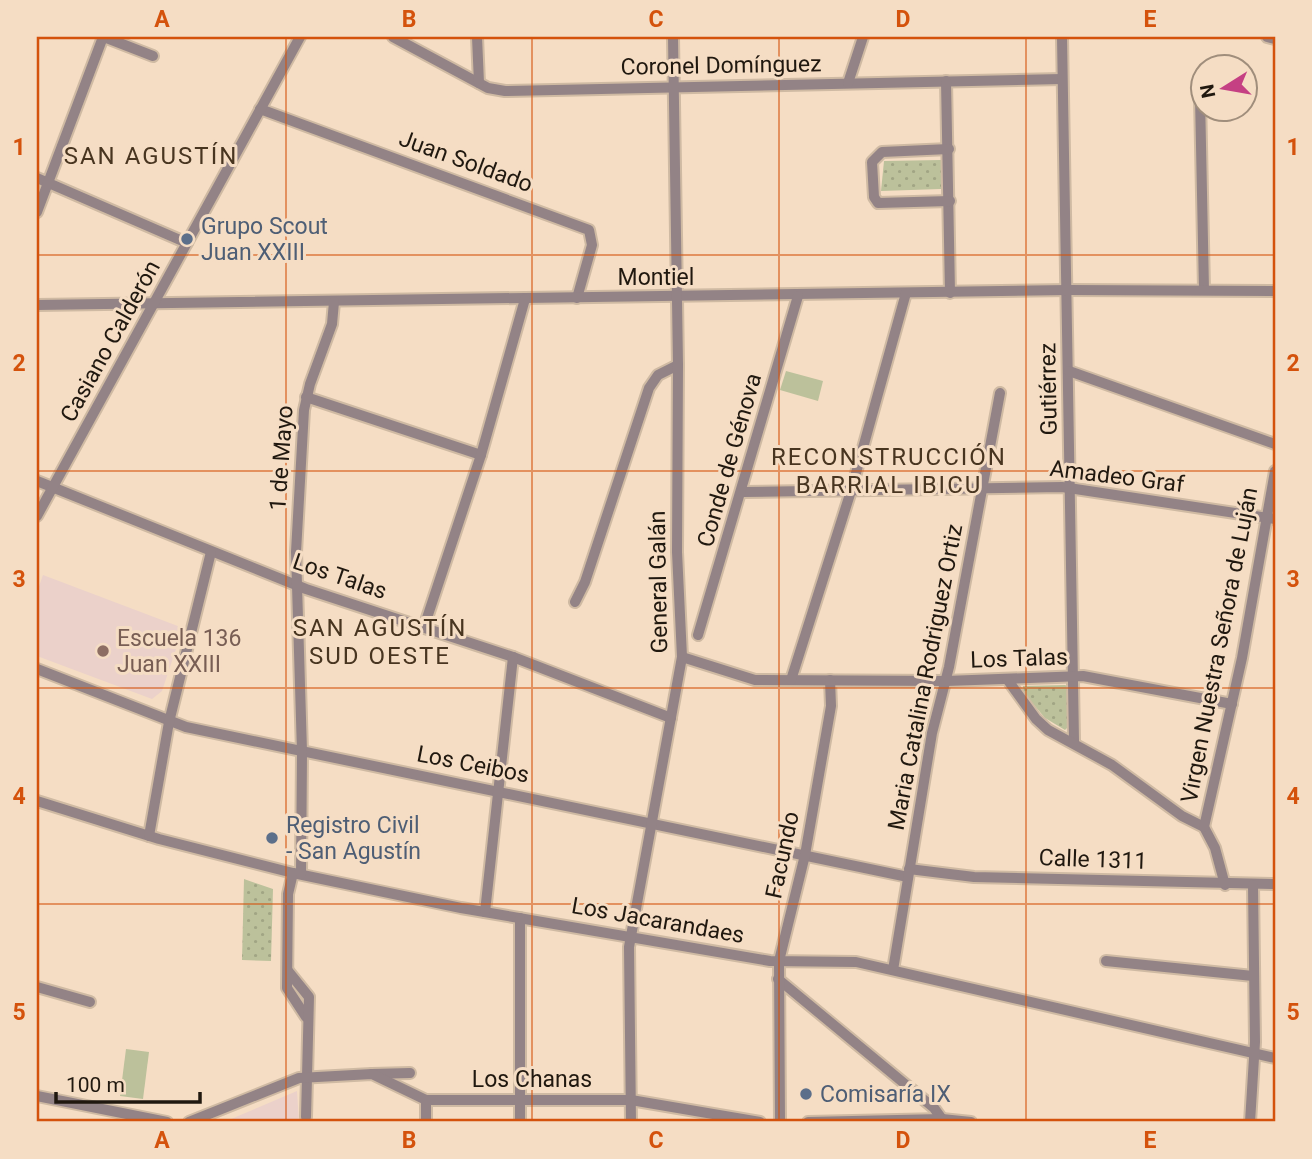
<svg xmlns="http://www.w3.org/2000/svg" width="1312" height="1159" viewBox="0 0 1312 1159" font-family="Roboto,sans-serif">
	<defs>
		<pattern id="park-dots" width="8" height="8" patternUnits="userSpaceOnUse" patternTransform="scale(1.75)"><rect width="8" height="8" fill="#bcc19b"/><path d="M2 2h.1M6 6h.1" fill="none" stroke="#a1a584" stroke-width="1.8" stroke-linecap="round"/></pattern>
	</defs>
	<rect width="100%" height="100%" fill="#f5ddc4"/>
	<g fill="#ebd1ca">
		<path d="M43 575 183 628 162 691 152 699 37 656V592Z"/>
		<path d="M297 1091 299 1122H224Z"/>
	</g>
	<g fill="url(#park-dots)">
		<path d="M941 160V189L881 191 884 161Z"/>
		<path d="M1065 685 1070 687V725L1065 730 1045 718 1022 691 1023 686Z"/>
		<path d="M244 879 273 889 271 961 242 960Z"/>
	</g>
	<g fill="#bcc19b">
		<path d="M786 371 823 381 818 401 780 390Z"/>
		<path d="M126 1049 149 1052 143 1099 120 1096Z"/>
	</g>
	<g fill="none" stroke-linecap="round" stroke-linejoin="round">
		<g stroke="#cfbaa3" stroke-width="14">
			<g id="minor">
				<path d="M104 37 153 56"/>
				<path d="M393 37 488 88 505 91 1062 79"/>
				<path d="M477 37 479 83"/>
				<path d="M1062 37 1074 741"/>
				<path d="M1267 37 1275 39"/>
				<path d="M946 81 950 293"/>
				<path d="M848 83 863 37"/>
				<path d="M1200 97 1204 290"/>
				<path d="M260 109 589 230 592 245 577 298"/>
				<path d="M949 149 882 152 872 162 874 197 878 203 950 201"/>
				<path d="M37 178 187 243"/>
				<path d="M37 212 103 37"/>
				<path d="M37 305 1068 290 1275 291"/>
				<path d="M1069 371 1275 444"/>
				<path d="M306 397 481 455"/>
				<path d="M37 481 306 589 513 657 671 718"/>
				<path d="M743 492 1062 487 1275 519"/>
				<path d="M37 516 300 37"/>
				<path d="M575 602 585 582 649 388 658 375 678 365"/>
				<path d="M424 627 481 455 525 299"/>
				<path d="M698 635 798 296"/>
				<path d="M682 657 755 680 946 681 1083 676 1232 704"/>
				<path d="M37 669 186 727 908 877"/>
				<path d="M1007 679 1036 719 1048 730 1112 765 1182 816 1204 827 1215 848 1225 885"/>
				<path d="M791 680 851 491 906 293"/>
				<path d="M37 801 159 839 293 873 461 908 770 961 856 962 1275 1058"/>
				<path d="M1204 827 1242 658 1275 471"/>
				<path d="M149 836 169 722 211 552"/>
				<path d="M909 869 974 877 1275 884"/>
				<path d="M293 873 288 894 287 988 306 1017"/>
				<path d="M301 874 302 752 296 552 304 410 310 384 332 324 334 302"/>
				<path d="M485 912 513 657"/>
				<path d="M1106 961 1253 976"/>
				<path d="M893 970 932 733 949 667 1000 393"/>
				<path d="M288 971 309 997 306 1117"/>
				<path d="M778 979 934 1108 942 1119"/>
				<path d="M37 987 90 1002"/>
				<path d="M372 1074 410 1073"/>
				<path d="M37 1096 167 1122"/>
				<path d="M426 1100V1122"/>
				<path d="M189 1122 299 1078 372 1074 426 1100H631L760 1122"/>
				<path d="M520 1122V918"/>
				<path d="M631 1122 629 947 682 657 677 552 678 365 673 37"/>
				<path d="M780 1122 779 961 805 855 831 706 830 680"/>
				<path d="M808 1122 942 1119 971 1122"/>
				<path d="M1250 1122 1255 1042 1253 885"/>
			</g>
		</g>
		<use href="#minor" stroke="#938386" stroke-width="10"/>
	</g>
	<path fill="none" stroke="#d4520c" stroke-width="2" stroke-opacity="0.55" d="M286 37V1122M532 37V1122M779 37V1122M1026 37V1122M37 255H1275M37 471H1275M37 688H1275M37 904H1275"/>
	<g fill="#5c6f8a" stroke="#f5ddc4" stroke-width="2.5">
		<circle cx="187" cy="239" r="7"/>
		<circle cx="272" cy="838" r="7"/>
		<circle cx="806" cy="1094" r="7"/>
	</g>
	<circle fill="#8d6e63" stroke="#f5ddc4" stroke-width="2.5" cx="103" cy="651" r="7"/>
	<g text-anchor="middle" stroke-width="6" stroke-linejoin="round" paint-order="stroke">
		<g font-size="23" fill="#20180f" stroke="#f5ddc4">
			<text transform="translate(721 65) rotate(-1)" y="8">Coronel Domínguez</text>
			<text transform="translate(466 161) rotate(20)" y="8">Juan Soldado</text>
			<text x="656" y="285">Montiel</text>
			<text transform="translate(110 341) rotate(-61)" y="8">Casiano Calderón</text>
			<text transform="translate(1048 389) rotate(-91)" y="8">Gutiérrez</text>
			<text transform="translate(281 458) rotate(-86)" y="8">1 de Mayo</text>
			<text transform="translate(729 460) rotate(-74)" y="8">Conde de Génova</text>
			<text transform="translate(1117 476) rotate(7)" y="8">Amadeo Graf</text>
			<text transform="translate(340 576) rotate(19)" y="8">Los Talas</text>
			<text transform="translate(658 582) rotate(-91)" y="8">General Galán</text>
			<text transform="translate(1219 645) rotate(-79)" y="8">Virgen Nuestra Señora de Luján</text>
			<text transform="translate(1019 658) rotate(-2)" y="8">Los Talas</text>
			<text transform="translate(925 677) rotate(-79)" y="8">Maria Catalina Rodriguez Ortiz</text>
			<text transform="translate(473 764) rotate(11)" y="8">Los Ceibos</text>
			<text transform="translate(782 855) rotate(-78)" y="8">Facundo</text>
			<text transform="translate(1093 859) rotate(2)" y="8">Calle 1311</text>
			<text transform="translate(658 920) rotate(10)" y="8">Los Jacarandaes</text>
			<text x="532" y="1087">Los Chanas</text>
		</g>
		<g font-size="23" fill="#4e5e75" stroke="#f5ddc4" text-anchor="start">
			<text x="201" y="234">Grupo Scout<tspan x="201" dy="26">Juan XXIII</tspan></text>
			<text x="286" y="833">Registro Civil<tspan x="286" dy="26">- San Agustín</tspan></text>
			<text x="820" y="1102">Comisaría IX</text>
		</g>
		<g font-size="23" fill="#785e54" stroke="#f5ddc4" text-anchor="start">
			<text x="117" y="646">Escuela 136<tspan x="117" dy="26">Juan XXIII</tspan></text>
		</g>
		<g font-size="24" letter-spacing="2" fill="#483520" stroke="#f5ddc4">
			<text x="151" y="164">SAN AGUSTÍN</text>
			<text x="889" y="465">RECONSTRUCCIÓN<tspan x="889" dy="28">BARRIAL IBICU</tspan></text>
			<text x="380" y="636">SAN AGUSTÍN<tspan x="380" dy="28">SUD OESTE</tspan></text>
		</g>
	</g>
	<rect width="1312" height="1159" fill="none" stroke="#f5ddc4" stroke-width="77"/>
	<g transform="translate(1224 88) rotate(259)"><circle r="33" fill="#f5ddc4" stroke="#a08e7c" stroke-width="2"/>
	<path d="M0-5L12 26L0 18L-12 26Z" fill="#c54083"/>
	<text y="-10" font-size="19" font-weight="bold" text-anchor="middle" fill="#20180f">N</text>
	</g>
	<path d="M56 1092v10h144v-10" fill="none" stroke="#20180f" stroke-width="3.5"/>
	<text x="66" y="1092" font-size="21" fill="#20180f" stroke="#f5ddc4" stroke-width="5" paint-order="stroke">100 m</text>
	<rect x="38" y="38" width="1236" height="1082" fill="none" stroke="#d4520c" stroke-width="2.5"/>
	<g font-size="23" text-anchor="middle" font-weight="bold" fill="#d4520c">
		<text x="162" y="27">A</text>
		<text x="409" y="27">B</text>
		<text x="656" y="27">C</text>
		<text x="903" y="27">D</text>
		<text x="1150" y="27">E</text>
		<text x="19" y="155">1</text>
		<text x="1293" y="155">1</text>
		<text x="19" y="371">2</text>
		<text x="1293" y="371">2</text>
		<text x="19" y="587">3</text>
		<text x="1293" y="587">3</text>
		<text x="19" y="804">4</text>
		<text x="1293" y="804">4</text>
		<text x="19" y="1020">5</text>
		<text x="1293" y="1020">5</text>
		<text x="162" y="1148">A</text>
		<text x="409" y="1148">B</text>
		<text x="656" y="1148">C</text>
		<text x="903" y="1148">D</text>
		<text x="1150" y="1148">E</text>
	</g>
</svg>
